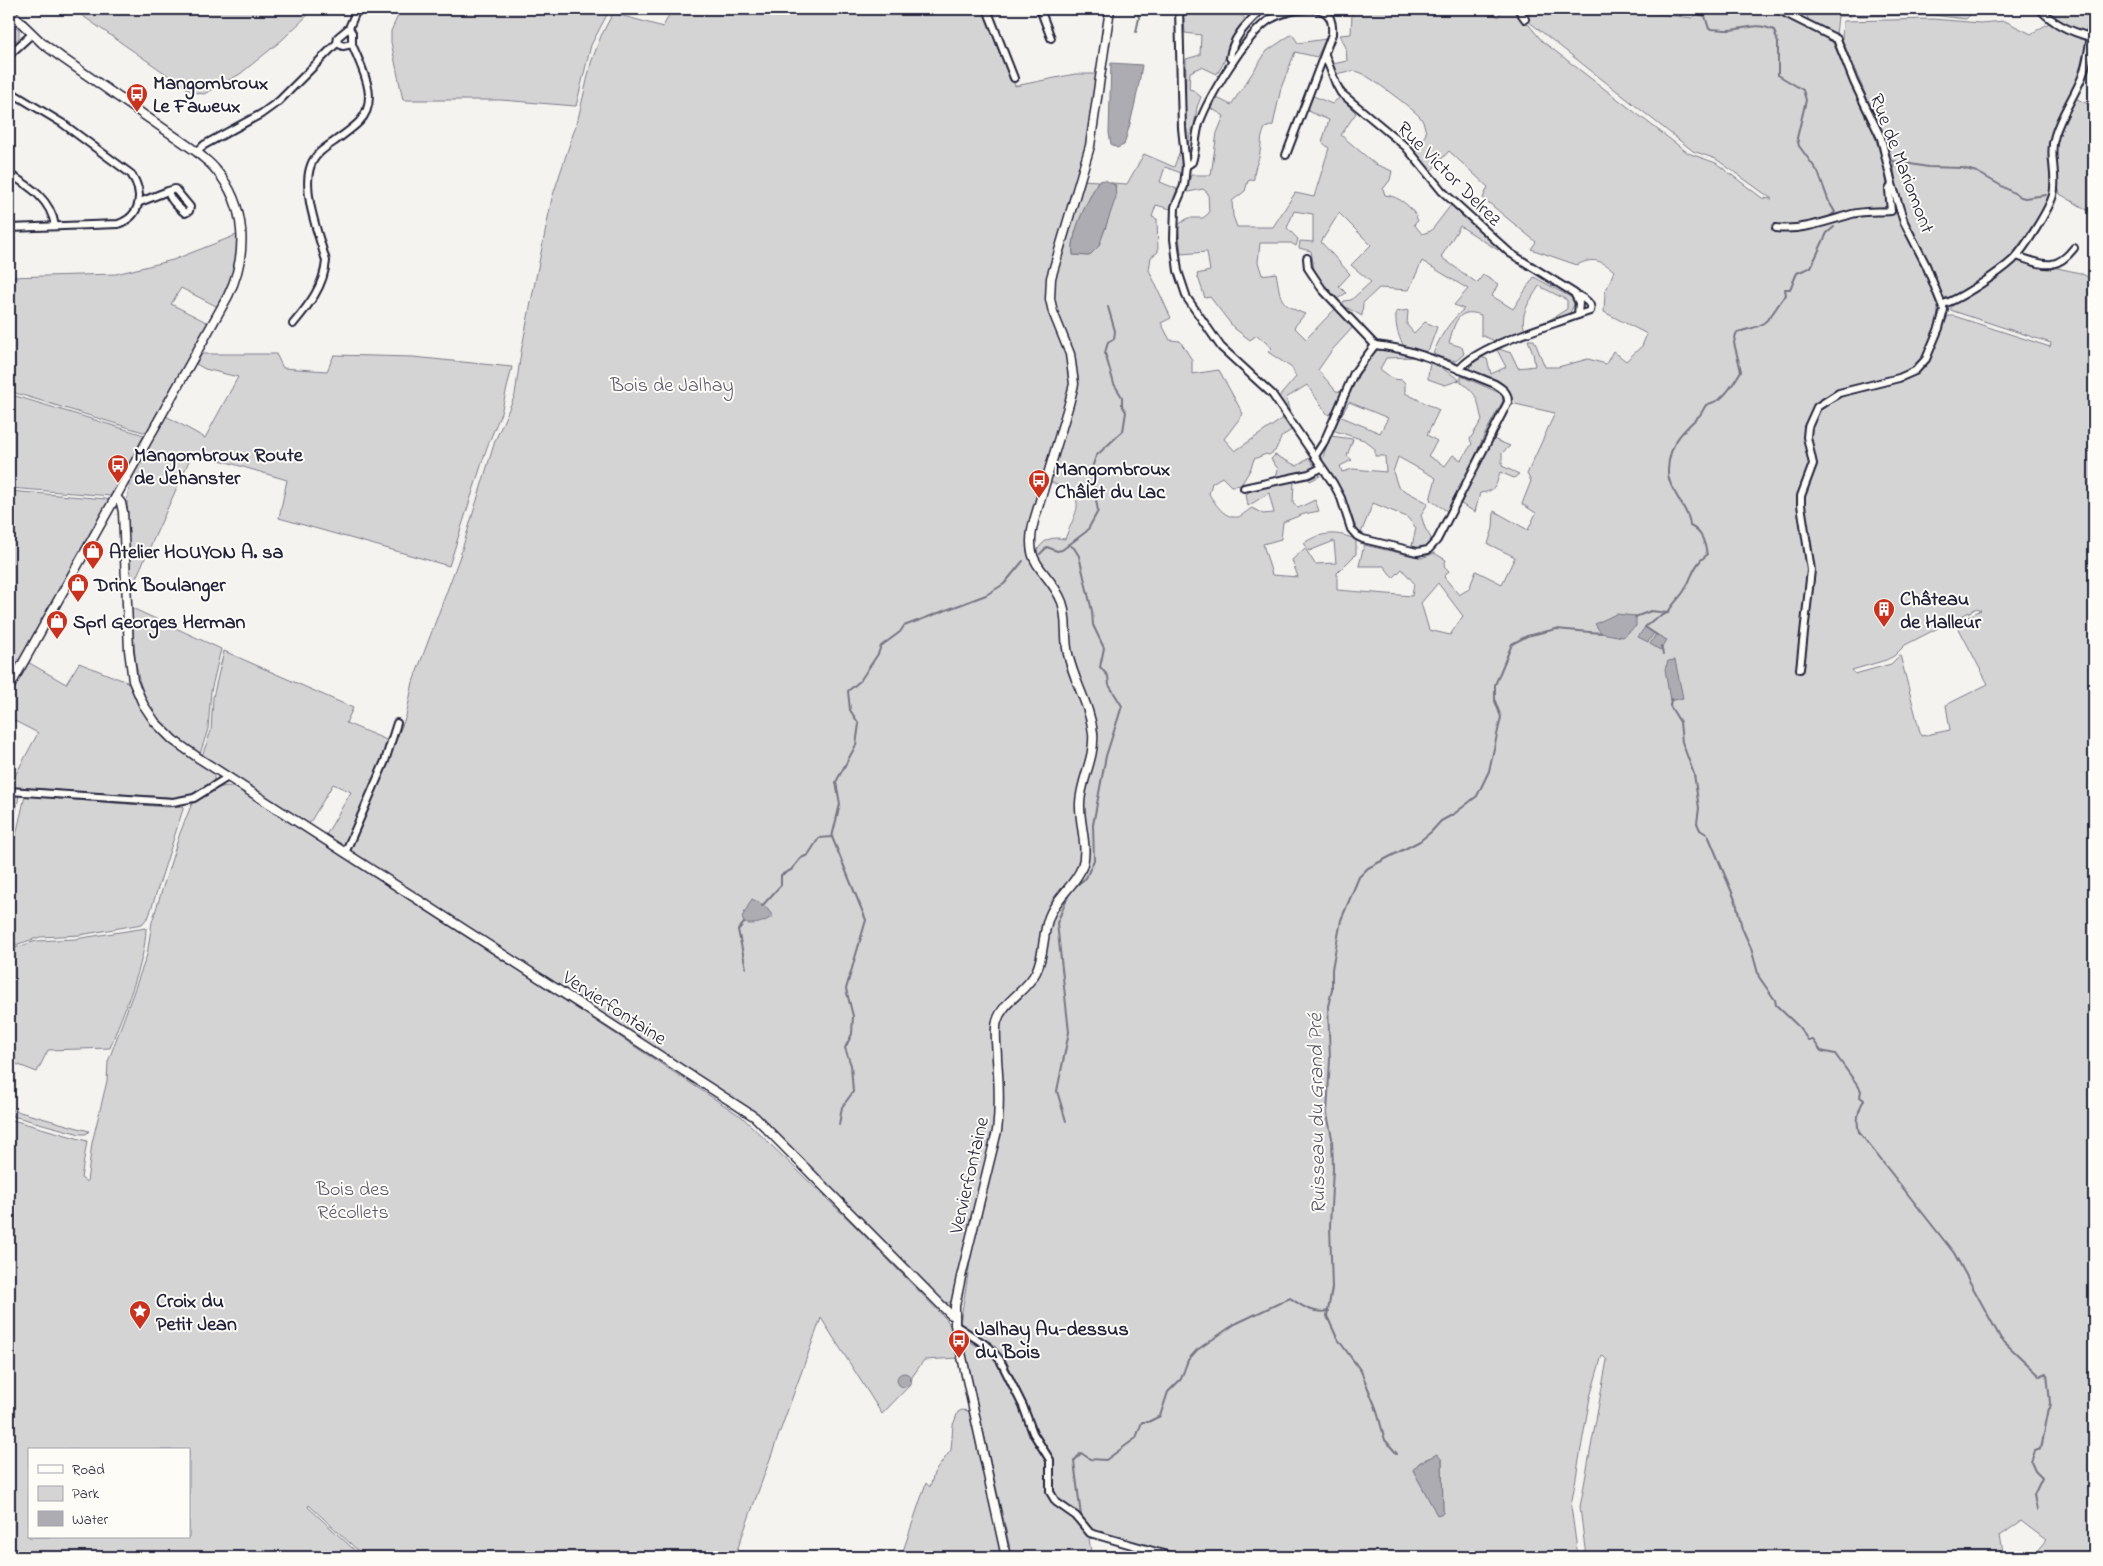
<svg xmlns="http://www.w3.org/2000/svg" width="2103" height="1566" viewBox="0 0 2103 1566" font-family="'Indie Flower',sans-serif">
	<rect width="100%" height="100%" fill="#f4f3ef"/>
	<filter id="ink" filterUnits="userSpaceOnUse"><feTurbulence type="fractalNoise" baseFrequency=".02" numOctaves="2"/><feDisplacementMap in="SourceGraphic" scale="10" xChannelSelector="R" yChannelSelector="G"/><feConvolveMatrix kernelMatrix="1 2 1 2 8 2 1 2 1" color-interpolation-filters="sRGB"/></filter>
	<g filter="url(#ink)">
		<g fill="#d5d4d5" stroke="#7c7b88" fill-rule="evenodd">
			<path d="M82 9H314L282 40 240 74 204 94 192 92 80 14Z"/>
			<path d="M401 9H610L591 45 576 106 501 100H403L391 42V31Z"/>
			<path d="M672 9H984L1015 86 1075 74H1100L1082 180 1098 181C1087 204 1071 229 1073 255L1089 256C1107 238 1110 209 1116 185L1111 183 1127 184 1144 154 1174 167 1185 137 1186 59 1200 55 1201 35 1185 33 1183 9H1240L1238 11 1246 20 1232 39 1223 64 1217 74 1202 67 1190 72 1189 89 1193 90 1201 97 1197 107 1194 127 1190 133 1186 162 1181 173 1165 167 1160 182 1177 189 1171 209 1156 205 1152 217 1157 219 1158 252 1151 257 1149 270 1171 318 1161 323 1170 340 1180 341 1192 360V374L1219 370 1243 414 1224 439 1235 451 1288 415 1278 398 1296 377 1292 368 1268 352 1272 348 1257 335 1250 340 1234 328 1210 297 1205 298 1197 274 1210 271 1207 252 1181 254 1178 225 1188 218H1203L1209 213 1208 193 1203 189 1188 192 1186 190 1191 175H1211L1217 133 1224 116 1211 108 1217 98 1231 105 1267 51 1292 34 1298 43 1326 39 1317 57 1295 52 1281 88 1273 125 1265 128C1260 139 1262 141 1260 152 1259 162 1254 165 1254 179L1248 181 1245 191 1232 201 1233 216 1237 227H1273L1295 193 1314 197 1329 148 1322 142 1329 120 1305 110 1311 95 1332 104 1340 97 1356 113 1341 135 1375 164 1392 171 1390 180 1383 189 1385 195C1399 196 1414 208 1418 221L1414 224 1422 234 1431 231 1451 205 1499 245 1498 250 1460 226 1441 257 1477 283 1483 275 1498 284 1492 296 1513 309 1534 277 1576 300 1570 313 1548 321 1567 309V300L1539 286C1530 301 1519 314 1525 331L1497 342 1481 335V315C1457 306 1454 325 1449 343L1462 347 1464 354 1456 361 1437 357 1434 363 1460 380 1445 385 1428 379C1428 355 1445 325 1464 309L1454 305 1468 289 1422 261 1409 290 1379 288 1363 303 1362 316 1342 305 1344 301 1351 300 1371 282 1351 265 1371 245 1339 213 1321 242 1350 274 1339 286 1346 293 1337 299 1323 284 1314 269 1311 251 1299 248 1300 241 1313 242V214L1294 211 1287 228 1298 239 1296 246 1291 243H1260L1258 262 1262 275 1276 273C1281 299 1278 304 1305 314L1294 327 1306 339 1336 308 1354 326 1332 350 1318 370 1336 391 1350 393 1363 366 1377 350 1408 353C1399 339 1395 329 1396 312L1408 310 1407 325 1414 333 1425 322 1437 327 1429 349 1415 357 1386 358 1380 369 1393 379 1402 380 1405 383V393L1439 410 1427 435 1437 441 1428 456 1445 466 1453 455 1461 460 1472 444 1470 439 1482 420C1476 397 1480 397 1461 382V376L1502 394 1503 401C1491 422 1479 443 1472 466L1479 468 1493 439 1510 446 1502 453V466L1519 474 1514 478 1500 472C1496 486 1496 491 1480 493L1475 512 1461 504 1470 481C1458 484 1453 500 1447 511L1430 500 1436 478 1398 457 1393 472 1398 487 1428 503 1421 515 1425 528 1432 540 1427 547 1419 548 1412 546 1416 528 1407 517 1373 503 1361 533 1356 528 1345 498 1322 460 1330 436 1353 439 1347 456 1352 460 1340 466 1342 472 1353 469 1386 472 1385 456H1375V449L1364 440 1332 430 1337 415 1380 433 1388 418 1349 402 1342 414 1335 412 1328 415 1307 385 1286 398 1290 413 1298 426 1282 436 1275 451 1269 455 1266 454 1254 459 1250 470 1241 485 1231 486 1222 477 1212 483 1209 494C1215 503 1224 519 1238 517 1242 516 1248 510 1252 508L1263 514 1274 513 1269 493 1248 506 1246 494 1266 480 1276 478 1278 469 1271 459 1275 455 1297 466 1309 458 1320 476 1310 481 1303 470 1294 482 1293 502 1298 508 1315 500 1319 511 1304 514 1283 522 1281 539 1263 544 1272 575 1298 577 1292 560 1305 548 1315 564 1336 563 1334 541 1309 551 1304 543C1320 532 1339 531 1356 540V554L1337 573V590L1412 596 1414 583 1402 569 1393 578 1384 566H1359L1364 545 1422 558 1434 553 1446 560 1444 566 1449 571 1444 577 1459 595 1469 589 1476 571 1502 584 1515 557 1488 544 1493 528 1494 511 1528 530 1536 513 1522 504 1531 481 1527 474 1555 413 1511 403C1514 381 1485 375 1468 369L1480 357 1487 359 1491 374 1506 367 1496 348 1511 353 1518 368 1535 366 1533 353 1528 340H1534L1545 367H1558L1588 359 1606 364 1613 351 1626 361 1642 346 1647 334 1604 312 1605 293 1614 271C1602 260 1592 257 1577 265L1531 249 1536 242 1483 198 1488 187 1449 151 1430 172 1414 150 1426 134C1425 128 1424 121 1419 116 1413 109 1368 75 1359 72 1352 70 1344 72 1336 74L1333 64 1347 61 1346 48 1340 35 1351 34 1352 14 1332 13 1328 9H1489L1498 17 1503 9H1516L1542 41 1688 153 1716 163 1762 198 1772 199 1716 159 1693 151 1528 21 1520 9H1612L1693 18 1699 9H1772L1832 41 1872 128 1884 165 1890 206 1850 211 1897 214 1922 265 1938 308 1937 326 1923 358 1913 371 1838 397 1907 378C1930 368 1938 338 1948 316H1954L2050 347 2051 343 1950 310 1954 303 2017 259 2080 273 2094 280V1557H2032L2046 1540 2021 1521 2000 1536 2004 1557H1586L1580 1507 1607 1360 1602 1355 1590 1397 1571 1506 1578 1557H1178L1095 1532V1537L1089 1539 1092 1557H1012L962 1337 994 1356 1043 1450 1039 1435 1006 1360 965 1334 960 1324 987 1156 953 1298 949 1303 943 1302 817 1176 758 1114 350 852 406 716 413 682 460 556 495 441 515 395 521 352 552 198 578 119 591 63 601 36 613 13 663 27ZM1051 482C1089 500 1078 505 1065 539 1049 536 1044 540 1036 552 1032 529 1042 503 1051 482ZM1438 583 1463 616 1450 635 1429 630 1421 603ZM1977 608 1981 610 1956 623 1988 684 1946 705 1950 730 1921 736 1900 655 1891 664 1855 674 1852 670 1886 660 1894 656 1905 645ZM1428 1458 1442 1460 1443 1513 1437 1514 1413 1470 1419 1463Z"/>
			<path d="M1804 9H1847L1850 16H1838L1836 35 1809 21Z"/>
			<path d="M1854 9H1976L1966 19 1932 15 1858 16Z"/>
			<path d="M2043 9H2093L2089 33C2072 33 2053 21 2043 9Z"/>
			<path d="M9 19 19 30V38L9 47Z"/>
			<path d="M1933 19 1980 23 2005 21 2031 34 2049 23 2088 39 2078 79 2050 140V192L2040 218 2009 259 1954 298 1943 297 1930 264 1905 221 1897 191 1893 160 1842 39 1843 21Z"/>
			<path d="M2075 98 2094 107V214L2060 194C2049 154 2058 133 2075 98Z"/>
			<path d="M239 234C238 264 232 281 218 307L181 288 171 304 208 323 147 431 143 432 9 391V277L116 274 173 260Z"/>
			<path d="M202 354H276L283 368 327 371 334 355 413 357 512 367 501 413 487 447 449 566 279 518 287 480 193 452 131 589C129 559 122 508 131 481 137 462 156 434 166 416L205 438 238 377 205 369 196 364Z"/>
			<path d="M9 394 144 435 112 496 9 488Z"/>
			<path d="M9 491 106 499 110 501 9 680Z"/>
			<path d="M132 608 221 649 211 691 208 729 200 754C188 746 176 738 166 728 133 695 134 651 132 608Z"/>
			<path d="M224 651 353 708 346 723 389 741 353 833 344 848 326 835 351 792 333 784 309 824 202 756 211 731 213 697Z"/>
			<path d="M26 661 66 684 79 663 132 684 142 707 214 772V781L196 794 181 798 9 787 38 733 9 718V692Z"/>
			<path d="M227 786 240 789 322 843 340 853 742 1117 855 1226 947 1320 954 1333 958 1358 924 1360 912 1377 911 1384 882 1414 821 1318 736 1553 738 1557H365L309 1505 308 1507 362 1557H9V1119L87 1141 81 1178 87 1182 92 1143 107 1081 108 1062 147 955 152 922 180 833 193 801 217 788ZM29 1450H189V1537H29Z"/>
			<path d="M9 795 19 796 9 844Z"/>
			<path d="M25 796 167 807 184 806 149 916 142 924 80 935 40 937 9 947V866Z"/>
			<path d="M146 928C146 963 122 1014 110 1048L48 1050 37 1072 16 1064 9 1039V950L36 941 75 939Z"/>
			<path d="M9 1109 89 1131 86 1134H80L9 1115Z"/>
			<path d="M962 1410 969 1411 1003 1557H901L926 1483 930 1487 934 1473 951 1450 953 1425 958 1412Z"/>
		</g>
		<g fill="#acacb2" stroke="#757582">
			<path d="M1111 63 1142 65C1138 93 1132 118 1124 145L1117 148 1111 144 1109 133Z"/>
			<path d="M1105 180 1115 185 1116 197 1099 246 1089 256 1073 255C1071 229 1087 204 1098 181Z"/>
			<path d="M1616 614 1636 616V626L1623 637 1601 633 1595 624Z"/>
			<path d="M1645 627 1654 633 1648 642 1638 637Z"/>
			<path d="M1656 634 1667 640 1660 650 1650 644Z"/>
			<path d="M1675 660 1683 698 1670 701 1665 669 1668 661Z"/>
			<path d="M752 899 764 905 773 916C765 922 754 926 744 923L742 917Z"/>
			<circle cx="904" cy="1380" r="7"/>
			<path d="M1437 1454 1442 1460 1443 1513 1437 1515 1413 1470 1419 1463Z"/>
		</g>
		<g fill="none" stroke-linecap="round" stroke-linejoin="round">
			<g stroke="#757582" stroke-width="2">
				<path d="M1670 9 1680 15 1688 11 1705 16 1709 29C1715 29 1723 30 1729 30 1748 29 1754 22 1774 30L1778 43V75L1803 90 1806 100 1797 138 1799 146 1818 172 1829 202 1835 212 1828 218"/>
				<path d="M1136 32 1139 18 1138 9"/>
				<path d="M1893 161 1928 167 1962 168 1977 172 2021 197 2025 198 2046 195"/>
				<path d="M1068 544 1074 548 1079 556 1092 611 1093 625 1104 648 1100 667 1108 676 1109 685 1122 706 1106 756 1093 825 1094 860 1086 878 1073 888"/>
				<path d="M1040 554 1047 547 1057 551 1062 550 1087 531 1098 511 1091 471 1096 456 1123 431 1126 412 1122 405V397L1114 384 1105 353 1108 342 1114 339 1115 331 1108 307"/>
				<path d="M1635 617 1651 611 1668 613C1672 604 1679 599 1684 591 1692 578 1694 563 1707 555 1705 543 1702 531 1690 526 1690 509 1667 490 1668 470 1669 443 1682 432 1700 415 1702 412 1704 408 1706 405 1710 403 1716 402 1720 399 1729 392 1735 381 1741 371L1734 343 1736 334C1744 328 1754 330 1762 324 1773 317 1777 304 1786 295L1785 289H1790L1797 273 1811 267 1827 233 1834 227"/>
				<path d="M1657 635 1645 627 1653 620 1667 613"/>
				<path d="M1661 646 1663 654"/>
				<path d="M1671 699 1670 706 1680 722 1682 742 1694 774 1699 808 1697 823 1700 830 1708 835 1736 902 1742 928 1751 948 1759 977 1775 1000 1776 1005 1799 1027 1808 1040H1813L1821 1051 1835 1054 1859 1087 1861 1091 1860 1097 1864 1100C1858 1110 1856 1121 1859 1132L1954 1253 2001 1339 2040 1376 2047 1373 2050 1403 2041 1449 2035 1451 2031 1462 2035 1471 2042 1478 2034 1495 2037 1510"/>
				<path d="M832 837 866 920 846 989 853 1016 852 1034 845 1048 851 1065 853 1092 842 1107 839 1125"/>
				<path d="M762 906 781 885V875L791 870 801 858 808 855 819 838 832 837 840 804 836 782 856 745 859 724 850 710 848 691 860 681 878 654 881 646 900 632 904 626 986 595 1004 584 1023 561"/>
				<path d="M744 923 738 930 746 968"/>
				<path d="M1066 1121 1057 1091 1069 1032 1057 923 1070 891"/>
				<path d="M1397 1454 1385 1440 1376 1408 1361 1371 1337 1338 1327 1316 1332 1288 1330 1226 1333 1168 1332 1138 1327 1114 1330 1059 1328 1006 1332 990V969L1341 920 1359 877 1368 868 1420 841 1431 832 1441 821 1454 814 1477 796 1489 771 1501 717 1495 701V685L1512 644 1527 636 1556 629 1601 633"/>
				<path d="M1091 1529 1081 1516 1074 1461 1081 1453 1090 1459 1106 1460 1136 1438 1142 1422H1148L1160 1416 1168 1392 1181 1379 1188 1360 1197 1350 1235 1324 1290 1298C1303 1307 1313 1314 1329 1311"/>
			</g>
			<g stroke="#22223b" stroke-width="10">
				<g id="minor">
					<path d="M987 9 1014 78"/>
					<path d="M1040 9 1051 38"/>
					<path d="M1179 9 1182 128 1186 166 1184 186 1175 207 1174 239 1178 271 1187 298 1221 347 1272 394 1333 483 1341 498 1351 529 1357 536 1363 539 1417 552 1428 550 1437 540 1508 402C1508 392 1503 389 1495 384 1456 369 1418 349 1375 345L1322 289 1308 268 1307 258"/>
					<path d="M1518 9 1525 19"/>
					<path d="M1777 9 1837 39 1854 82 1881 138 1892 184 1904 222 1926 265 1944 310 1939 328 1926 359 1915 371 1899 378 1839 393 1817 407 1808 427 1807 437 1813 464 1801 496V505L1811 570 1800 669"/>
					<path d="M2040 9C2053 24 2071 32 2091 37"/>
					<path d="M349 28 357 9"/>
					<path d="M9 55 32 34"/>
					<path d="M1325 55 1336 84 1341 93 1406 147 1442 191 1510 253 1574 293 1579 303 1578 315C1549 326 1476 346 1459 370"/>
					<path d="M1233 61 1230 58C1232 37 1248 23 1262 9"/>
					<path d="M9 91 62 123 131 174C144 192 142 216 118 224L9 228"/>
					<path d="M197 152 204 145 261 114 279 101 337 43 338 37 349 28 352 33V44L343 46 337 43"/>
					<path d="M1286 155 1332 34C1333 21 1330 11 1316 9"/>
					<path d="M1186 166 1192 162C1196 150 1195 137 1199 124 1208 98 1246 35 1269 20 1279 14 1294 10 1306 9"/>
					<path d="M9 174C30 186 51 200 55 226"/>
					<path d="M140 202 168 191C170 200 178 207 185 213L189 211 190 207 175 189 168 191"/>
					<path d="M1776 228C1802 231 1827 221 1852 214 1864 211 1878 212 1891 211L1889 190 1892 184"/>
					<path d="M2016 256C2042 264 2055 273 2074 248"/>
					<path d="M1575 294C1582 298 1593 302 1590 311L1578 315"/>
					<path d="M1943 304C1959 300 2000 272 2013 260 2024 249 2049 210 2053 195 2058 176 2048 155 2055 135 2061 115 2074 97 2082 77 2090 55 2091 32 2094 10"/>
					<path d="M293 324C309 305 324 286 326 261 319 235 301 191 311 165 315 154 326 147 335 141 343 135 352 129 359 122 381 100 361 67 352 44"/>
					<path d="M1315 456 1324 442 1354 373 1375 345"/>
					<path d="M1244 488 1309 474 1321 468"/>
					<path d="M9 791 173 802 194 798 228 777"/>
					<path d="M345 853 385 761 397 723"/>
					<path d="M955 1325 989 1347 1000 1360 1023 1406 1033 1433 1050 1460V1492L1056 1502 1076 1516 1090 1533 1174 1557"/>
				</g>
			</g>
			<g stroke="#22223b" stroke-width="11">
				<g id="major">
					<path d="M9 11 42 43 61 57 197 152C203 158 211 163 216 170 247 206 248 255 228 296L9 688"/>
					<path d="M116 497 121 503 123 512 129 650 133 681 143 704 155 722 173 740 200 759 755 1117 951 1315 955 1316"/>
					<path d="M1006 1557 955 1325V1306L961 1277 997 1131C1000 1107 999 1083 997 1059 997 1047 994 1033 997 1021 1003 1001 1027 991 1036 972 1045 954 1042 935 1049 917 1056 897 1075 886 1082 867 1089 847 1079 824 1080 803 1081 779 1095 759 1093 733 1090 705 1074 682 1068 654 1064 637 1068 619 1062 602 1048 567 1022 568 1034 521L1069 404 1074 384 1070 354 1053 312 1050 299 1051 278 1090 146 1110 9"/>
				</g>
			</g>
			<use href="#minor" stroke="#fdfcf7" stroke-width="6"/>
			<use href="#major" stroke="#fdfcf7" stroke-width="8"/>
		</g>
	</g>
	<defs>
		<g id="bus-pin" transform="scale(1.125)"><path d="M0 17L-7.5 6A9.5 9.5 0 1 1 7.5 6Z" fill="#c8321e" stroke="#fdfcf7"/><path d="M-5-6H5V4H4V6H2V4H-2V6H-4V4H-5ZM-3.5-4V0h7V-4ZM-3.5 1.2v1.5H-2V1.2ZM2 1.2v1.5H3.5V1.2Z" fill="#fff"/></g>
		<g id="shop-pin" transform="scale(1.125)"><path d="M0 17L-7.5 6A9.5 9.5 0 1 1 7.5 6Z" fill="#c8321e" stroke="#fdfcf7"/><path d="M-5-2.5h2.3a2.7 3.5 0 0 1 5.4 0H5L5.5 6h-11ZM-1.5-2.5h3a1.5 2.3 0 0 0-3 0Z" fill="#fff"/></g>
		<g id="building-pin" transform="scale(1.125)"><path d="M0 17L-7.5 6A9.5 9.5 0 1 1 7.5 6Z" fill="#c8321e" stroke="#fdfcf7"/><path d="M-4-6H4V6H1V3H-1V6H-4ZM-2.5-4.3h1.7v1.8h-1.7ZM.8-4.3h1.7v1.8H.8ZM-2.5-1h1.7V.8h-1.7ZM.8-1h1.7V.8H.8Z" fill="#fff"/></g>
		<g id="sight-pin" transform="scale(1.125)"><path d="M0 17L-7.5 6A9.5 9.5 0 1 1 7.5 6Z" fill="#c8321e" stroke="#fdfcf7"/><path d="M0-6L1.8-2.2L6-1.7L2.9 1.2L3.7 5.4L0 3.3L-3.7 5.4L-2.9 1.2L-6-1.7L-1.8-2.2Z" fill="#fff"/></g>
	</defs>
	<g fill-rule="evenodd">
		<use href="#bus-pin" x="137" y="94"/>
		<use href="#bus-pin" x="118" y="465"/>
		<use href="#bus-pin" x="1039" y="480"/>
		<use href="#shop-pin" x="93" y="551"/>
		<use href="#shop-pin" x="78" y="584"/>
		<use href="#building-pin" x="1884" y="609"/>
		<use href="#shop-pin" x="57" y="621"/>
		<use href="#sight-pin" x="140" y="1311"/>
		<use href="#bus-pin" x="959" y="1340"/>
	</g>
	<g text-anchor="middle" stroke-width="4" stroke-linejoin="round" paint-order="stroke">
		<g font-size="20" font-weight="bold" fill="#22223b" stroke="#fdfcf7" text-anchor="start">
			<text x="153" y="89">Mangombroux<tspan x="153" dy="23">Le Faweux</tspan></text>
			<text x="134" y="461">Mangombroux Route<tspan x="134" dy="23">de Jehanster</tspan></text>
			<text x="1055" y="475">Mangombroux<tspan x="1055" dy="23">Châlet du Lac</tspan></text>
			<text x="109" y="558">Atelier HOUYON A. sa</text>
			<text x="94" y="591">Drink Boulanger</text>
			<text x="1900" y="605">Château<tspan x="1900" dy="23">de Halleur</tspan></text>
			<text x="73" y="628">Sprl Georges Herman</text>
			<text x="156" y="1307">Croix du<tspan x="156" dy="23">Petit Jean</tspan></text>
			<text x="975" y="1335">Jalhay Au-dessus<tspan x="975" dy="23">du Bois</tspan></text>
		</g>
		<g font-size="20" fill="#22223b" stroke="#fdfcf7">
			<text transform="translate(1903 163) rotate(69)" y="7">Rue de Mariomont</text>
			<text transform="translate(1450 173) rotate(45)" y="7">Rue Victor Delrez</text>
			<text transform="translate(615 1007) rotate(33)" y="7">Vervierfontaine</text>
			<text transform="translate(968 1175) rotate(-77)" y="7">Vervierfontaine</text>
		</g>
		<g font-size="20" fill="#585769" stroke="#fdfcf7">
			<text x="672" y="391">Bois de Jalhay</text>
			<text x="353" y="1195">Bois des<tspan x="353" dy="23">Récollets</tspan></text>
		</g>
		<g font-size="21" font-style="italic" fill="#59596b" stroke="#fdfcf7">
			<text transform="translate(1316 1114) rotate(-91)" y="7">Ruisseau du Grand Pré</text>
		</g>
	</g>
	<rect width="2103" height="1566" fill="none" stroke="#fdfcf7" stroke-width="30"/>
	<rect x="15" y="15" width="2073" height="1536" fill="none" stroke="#22223b" stroke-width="2" filter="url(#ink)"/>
	<rect x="28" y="1448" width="162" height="90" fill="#fdfcf7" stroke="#a5a5ac"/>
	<rect x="38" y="1465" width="25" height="8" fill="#fdfcf7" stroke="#a5a5ac"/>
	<text x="72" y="1474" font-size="15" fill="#22223b">Road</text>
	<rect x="38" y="1486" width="25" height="15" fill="#d5d4d5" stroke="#a5a5ac"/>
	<text x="72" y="1498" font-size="15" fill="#22223b">Park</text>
	<rect x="38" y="1511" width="25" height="15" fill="#acacb2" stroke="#a5a5ac"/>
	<text x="72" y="1524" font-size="15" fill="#22223b">Water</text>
</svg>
